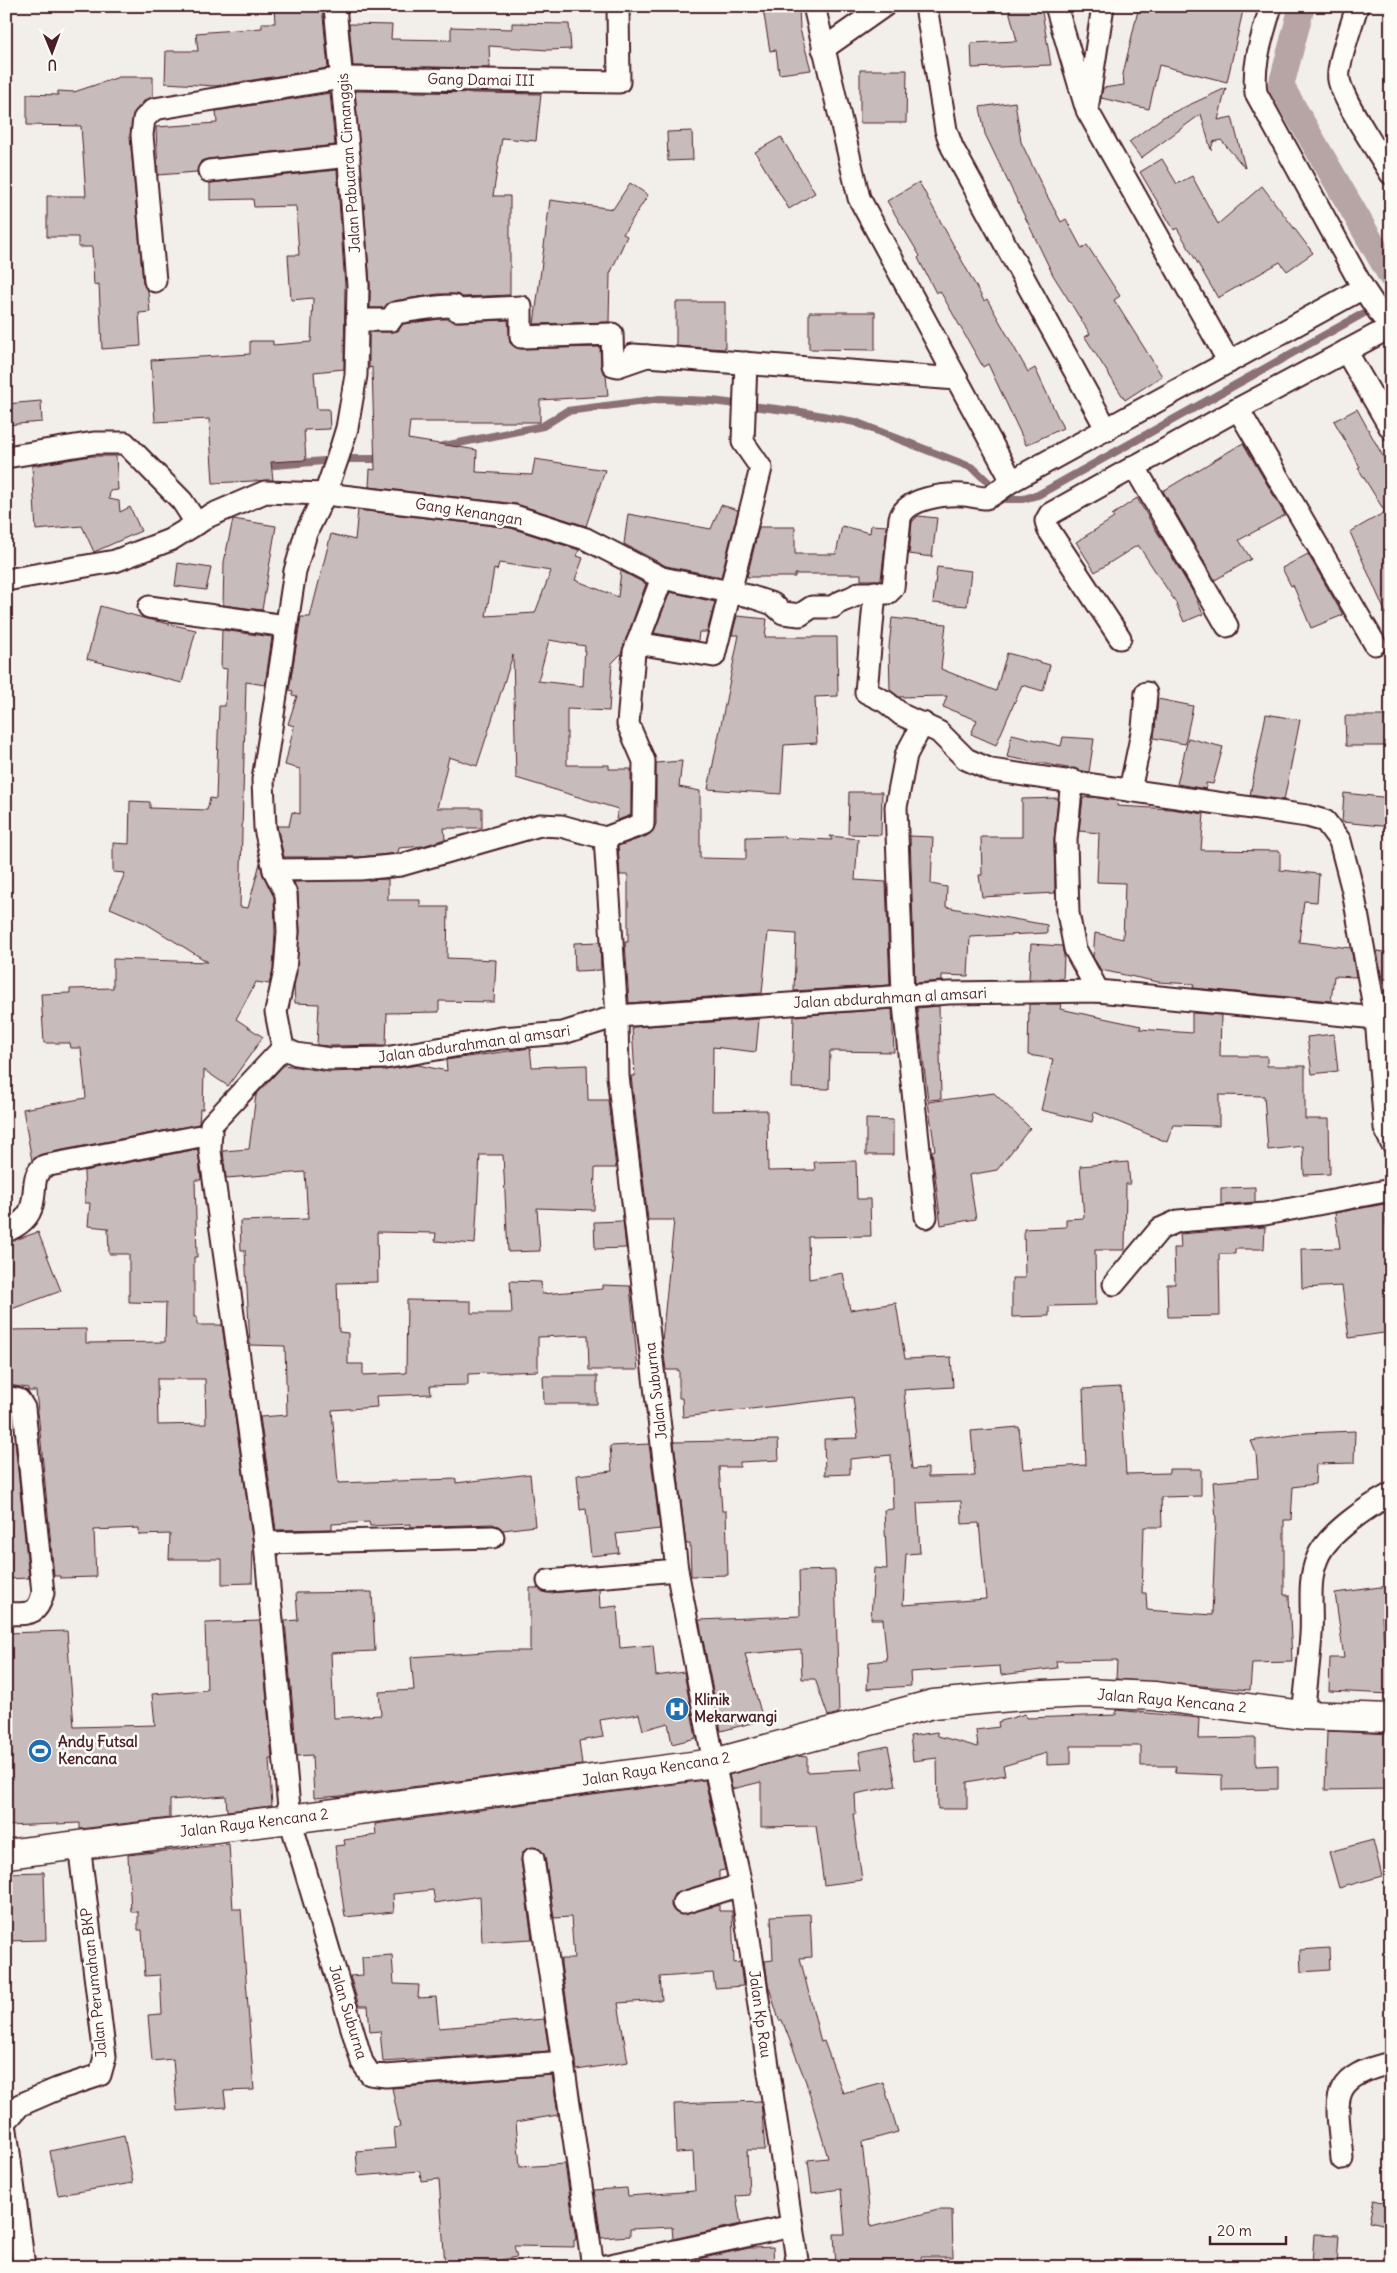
<svg xmlns="http://www.w3.org/2000/svg" width="1397" height="2273" viewBox="0 0 1397 2273" font-family="Delius,sans-serif">
	<rect width="100%" height="100%" fill="#f2efeb"/>
	<filter id="ink" filterUnits="userSpaceOnUse"><feTurbulence type="fractalNoise" baseFrequency=".02" numOctaves="2"/><feDisplacementMap in="SourceGraphic" scale="10" xChannelSelector="R" yChannelSelector="G"/><feConvolveMatrix kernelMatrix="1 2 1 2 8 2 1 2 1" color-interpolation-filters="sRGB"/></filter>
	<g filter="url(#ink)">
		<g fill="none" stroke-linecap="round" stroke-linejoin="round">
			<g stroke="#8b6f75" stroke-width="8">
				<path d="M439 447 543 426 567 411 660 399 712 401 801 412 855 422 973 468 1006 499H1023L1038 495 1391 298"/>
				<path d="M263 466 348 459H383"/>
			</g>
			<path stroke="#b7a5a6" stroke-width="26" d="M1302 6 1281 86 1391 276"/>
		</g>
		<g fill="#c8bbbb" stroke="#4a1f2b" fill-rule="evenodd">
			<path d="M274 6H320L323 16 328 68 216 86 165 83 166 51H198L196 33 262 28V23H275Z"/>
			<path d="M799 6 800 29 811 70 779 74 776 50 770 51 763 9Z"/>
			<path d="M1008 6H1041L1051 65 972 68 971 43 1017 41Z"/>
			<path d="M1139 6H1244L1227 82 1159 65 1149 109 1101 98 1103 88 1124 85 1123 74Z"/>
			<path d="M512 23 569 24 571 49 548 50 489 46 490 68 353 66 349 24 392 25 391 39 451 40V27L512 29Z"/>
			<path d="M860 70H907L906 123H860Z"/>
			<path d="M119 77H153V97L145 100 135 111 130 136 143 282 148 291 150 312 139 313 141 346 102 349 99 284 94 285 92 247H78V237H47V196H86L81 126 27 125V94L58 95V91L74 92Z"/>
			<path d="M1226 88 1218 120 1232 117 1245 168 1221 140 1213 142 1211 150 1201 114 1141 158 1129 142 1163 117Z"/>
			<path d="M355 91 541 94 536 141 502 138 493 196H510V295L463 297 454 294H438L393 301 384 308H370V285Z"/>
			<path d="M330 93 335 145 208 159 201 161 197 172 158 175 156 127 217 123 216 111Z"/>
			<path d="M1015 102 1021 142 1044 190 1061 222 1066 219 1082 249 1087 245 1120 296 1114 300 1162 376 1125 400 1085 337 1090 334 1053 275 985 134 980 107Z"/>
			<path d="M692 131 693 160 668 161 667 132Z"/>
			<path d="M781 137 815 193 789 209 755 152Z"/>
			<path d="M1162 159 1177 184 1192 176 1218 224 1262 186 1313 253 1287 271 1280 262 1218 298 1177 228 1174 230 1140 172Z"/>
			<path d="M337 170 345 286 344 369 314 372 317 409H329L330 429 304 430 306 460 271 462 273 480 213 483 209 419 155 422 151 360 250 354V341H273V345L311 342 313 298 291 300 288 255H299L296 206 254 207 253 199 210 200V183Z"/>
			<path d="M919 182 984 301 987 299 1028 372 1035 368 1063 428 1026 445 988 364 983 367 940 291 936 293 918 258 920 256 887 201Z"/>
			<path d="M630 183 648 195 623 234 627 236 610 274 609 322 534 324 550 200 613 209Z"/>
			<path d="M676 302H725V349L676 346Z"/>
			<path d="M809 312H875V350L809 349Z"/>
			<path d="M440 319H448L458 322 508 320 510 343 521 349 600 347 601 366 606 375 608 396 540 400V422H410L408 439 477 450 476 472 532 475 535 459 605 470 586 526 516 504 369 487 370 469 375 470 372 367 369 368V332H391L398 331 403 324Z"/>
			<path d="M41 401 42 422 6 425V404Z"/>
			<path d="M1357 409 1391 471V625L1350 532 1385 512 1358 468 1360 467 1334 421Z"/>
			<path d="M1243 443 1285 515 1239 540 1251 559 1215 580 1163 491Z"/>
			<path d="M91 456H116L118 490 110 491 109 499 119 501 120 512 130 507 141 531 94 552 82 526 36 530 32 466Z"/>
			<path d="M1137 498 1194 594 1203 614 1184 622 1175 601 1138 545 1095 572 1076 542 1114 518 1112 515Z"/>
			<path d="M721 505 738 510 721 577 666 566 624 544 628 514 711 529Z"/>
			<path d="M358 510 511 528 579 550 577 556 583 558 575 580 618 597 621 571 646 584 621 654 612 663 609 711 567 709V765H609V769H631V815L618 820 616 819 618 809 516 778 513 655 477 766 449 757 437 808H482V828H444L445 839 423 846 399 848 398 853 359 857H284L277 826H289L292 812 300 814V769L285 765 294 726 288 724 297 696 292 695 293 691 289 690 301 617H310L331 534 355 540ZM499 563 551 571 535 613 486 616 494 569 497 570ZM549 640 585 646 583 686 538 681Z"/>
			<path d="M918 516 937 518 932 557 909 554 912 522Z"/>
			<path d="M233 519 276 526 262 610 223 605 224 562Z"/>
			<path d="M871 525 887 526 881 580H861V574H795V577H747L759 527H795V554H836L842 526 870 533Z"/>
			<path d="M1308 554 1343 615 1311 628 1293 585 1291 586 1282 568Z"/>
			<path d="M178 563 211 568 206 590 175 586Z"/>
			<path d="M937 567 971 571 967 606 933 603Z"/>
			<path d="M670 592 715 602 707 632H699L698 641 654 633Z"/>
			<path d="M100 606 147 619 196 630 182 683 87 659Z"/>
			<path d="M737 616 767 619 765 637H837L838 696 815 697 817 743 784 745 781 794 708 789 739 635H732Z"/>
			<path d="M892 618 946 624 941 669 996 691 1007 653 1050 665 1043 691 1022 685 996 745 971 734 977 720 943 707 947 696 899 697 890 690 889 647Z"/>
			<path d="M222 630 272 637 265 685 246 682 240 907 248 908 260 863 263 875 274 897 275 932 273 969 269 984 256 982 236 1019 263 1037 228 1086 204 1070 203 1109H200L199 1124 42 1154 32 1161 23 1109 86 1098 81 1048H71L70 1043H44L41 994 70 993V989L113 988V959L208 962 145 923 110 908 125 873 113 872V843L129 844 130 801 150 802V808L207 810 210 798 216 799 219 706H225L227 669 221 668Z"/>
			<path d="M1158 699 1193 706 1185 744 1154 738Z"/>
			<path d="M1266 714 1300 720 1284 800 1250 795Z"/>
			<path d="M1345 716H1391V746H1346Z"/>
			<path d="M1012 734 1061 746 1063 737 1094 739 1089 772 1007 757Z"/>
			<path d="M1188 738 1223 747 1213 784 1206 783V789L1177 784Z"/>
			<path d="M682 761 679 787 700 791V858L746 859V837L784 836V838L832 840 830 836 858 839 855 880 886 882 890 985 794 991 796 934 768 932 762 993 629 1003 625 942H628V875H620L618 846 647 836 653 831 656 824V763Z"/>
			<path d="M849 792H882L881 835 848 834Z"/>
			<path d="M1344 793 1391 798V827L1342 822Z"/>
			<path d="M1092 797 1118 801 1117 806 1171 809 1204 814 1201 850 1280 851V870L1319 874 1317 902 1304 901 1299 942 1351 948 1356 977 1334 976 1331 1001 1193 988 1194 984 1158 982 1101 970 1093 957 1095 933 1123 939 1125 883 1097 882 1099 833 1079 831 1083 798Z"/>
			<path d="M1058 798 1054 840 1055 893 982 897 979 875H982L981 837H1022V799Z"/>
			<path d="M910 836 933 837 931 884 947 887 946 907 1047 925V933L970 937 968 976 942 975V981L915 983Z"/>
			<path d="M388 879V900H420V907H448L447 958 496 960 494 1002 439 1001V1012L387 1013 386 1045 330 1046 317 1045 319 1004 295 1003 294 986 300 931 298 893 294 882Z"/>
			<path d="M600 942 601 970 575 971 574 943Z"/>
			<path d="M1031 944 1062 946 1064 956 1063 979H1029Z"/>
			<path d="M1377 951 1391 953V979H1382Z"/>
			<path d="M1029 1004H1061L1060 1009 1141 1026 1140 1029 1192 1033V1013L1221 1015 1220 1056H1267V1066H1305V1119H1329L1330 1174 1304 1175 1303 1146 1268 1150 1264 1096 1219 1095V1126L1173 1125 1167 1142 1094 1112 1092 1122 1041 1110 1053 1059 1028 1055Z"/>
			<path d="M939 1006 941 1099 928 1100 917 1008Z"/>
			<path d="M892 1009 894 1052 830 1051 829 1089 792 1088 794 1016Z"/>
			<path d="M759 1019 756 1052 713 1047 712 1111 767 1110 768 1171 815 1170 814 1162 856 1161 857 1199H870L871 1236 808 1237 809 1279 843 1273 850 1310 896 1303 905 1359 951 1357 953 1387 904 1390 912 1469 928 1468V1477L975 1476 971 1431 1019 1427 1023 1469 1086 1465 1083 1389 1121 1387 1126 1474 1169 1473V1469H1201V1496L1161 1497 1162 1527H1144L1142 1593H1146L1147 1610 1212 1615 1216 1520 1213 1482 1258 1478 1256 1453 1251 1441 1306 1433 1355 1431 1354 1463 1316 1464 1315 1484 1293 1487 1291 1520H1284V1595H1289L1292 1662 1252 1663 1250 1690 1116 1679 1117 1660 1056 1661 1057 1668 1001 1675 1000 1666 910 1672 911 1686 867 1689 869 1662 887 1660 883 1619H871L874 1568 887 1569 884 1510 893 1509 891 1455 850 1459V1474L825 1475 824 1439 858 1438 853 1397 683 1417 682 1398H679V1370H666L662 1341 674 1220H648L631 1076H635L632 1027ZM961 1501 962 1524 979 1523 986 1599 903 1605 906 1554 920 1553 917 1503Z"/>
			<path d="M1334 1034 1338 1071 1312 1074 1307 1037Z"/>
			<path d="M530 1048 532 1067 587 1065 588 1100H608L616 1168H595L594 1210 537 1208 540 1251 508 1252 503 1155H480L475 1244 435 1241 436 1233 377 1232 378 1282 337 1283 339 1332 348 1333V1364H363V1375L406 1373 407 1300 471 1301V1313H512L510 1281 541 1282 542 1294 603 1289V1285L630 1286 638 1370H589L588 1335 538 1337V1371L468 1374V1385L430 1386 431 1394 376 1396 377 1407 332 1410 338 1483 456 1479V1483L530 1474 535 1526 503 1530 493 1524 411 1527V1524L370 1526 369 1522 332 1524V1529L276 1530 260 1417 287 1415 285 1346 250 1345 245 1250H241L240 1221 308 1219 305 1172 226 1178 223 1151 249 1149 256 1095 284 1065 329 1072 385 1070 418 1065 447 1071 446 1060Z"/>
			<path d="M994 1093 1030 1128 997 1170 969 1175 976 1219 941 1225 932 1151 935 1150 928 1102Z"/>
			<path d="M866 1119 893 1120V1155H866Z"/>
			<path d="M198 1149 201 1180H195L197 1257H194V1317H197V1325H222L253 1544 252 1583 222 1584V1559H169L170 1534 139 1535V1528L94 1530 96 1577 60 1578V1576H54L36 1391H28V1388L8 1385 6 1330 86 1329V1343L165 1342 166 1303 129 1302V1254H109L108 1228 88 1226 90 1203H85L84 1171ZM157 1379H205L206 1424 158 1425Z"/>
			<path d="M1128 1162 1130 1184H1126L1125 1250H1095L1096 1305 1049 1306V1316L1012 1317V1278H1025L1024 1229 1066 1227V1219L1084 1218 1080 1166Z"/>
			<path d="M1255 1187V1202L1221 1205V1188Z"/>
			<path d="M1390 1203 1391 1218 1385 1219 1391 1247V1332L1349 1338 1342 1286 1302 1288 1301 1249 1340 1248 1335 1213Z"/>
			<path d="M623 1221 626 1248 595 1249 594 1222Z"/>
			<path d="M1265 1227 1264 1249H1235V1254H1219L1220 1316 1168 1317 1167 1284H1175L1174 1248H1181L1180 1234Z"/>
			<path d="M38 1232 61 1291 6 1311V1243Z"/>
			<path d="M543 1376H597V1404H544Z"/>
			<path d="M778 1440 779 1460 740 1462V1467H719L722 1511H726L728 1575 691 1576 690 1544H686L674 1442Z"/>
			<path d="M6 1441H15L29 1578 6 1579Z"/>
			<path d="M649 1444 660 1529 616 1534 619 1553 591 1556 586 1509 580 1510 577 1475 612 1471 610 1446Z"/>
			<path d="M835 1570 839 1713 828 1716 815 1679H802L801 1649 745 1654 763 1720 721 1731 699 1620 800 1616 799 1571Z"/>
			<path d="M1388 1586 1391 1614 1382 1616 1385 1658 1391 1657V1694L1329 1691 1330 1658H1344L1335 1593Z"/>
			<path d="M530 1588H538L549 1593 599 1589 600 1608 617 1606 620 1648 653 1645 656 1676 684 1672 696 1738 672 1744 668 1723 643 1730 639 1714 600 1720 603 1737 579 1741 582 1765 341 1796 314 1798 312 1755 297 1756 285 1621 298 1620 296 1593 372 1592 375 1651 331 1653 334 1718 381 1715 379 1692 414 1690 411 1657 500 1651H530Z"/>
			<path d="M260 1621 272 1759H269L272 1806 227 1811 226 1796 170 1800V1818L80 1829V1823L6 1826V1633L67 1631 74 1727 155 1725 152 1694 207 1690 205 1623Z"/>
			<path d="M1116 1710 1199 1718 1198 1739 1256 1738V1766L1278 1765V1789L1222 1790V1775L1175 1773 1176 1766H1141V1746H1071V1764L1047 1765V1753L1003 1766 1005 1775 967 1782V1809H938L937 1758 913 1761 910 1736 937 1732 938 1736 978 1747 976 1730 999 1727 998 1722 1025 1714 1026 1718 1116 1715Z"/>
			<path d="M1327 1731 1391 1734V1789L1325 1790Z"/>
			<path d="M888 1746 896 1786 855 1794 856 1814H853L862 1880 824 1885 816 1826 761 1827V1782L732 1789 729 1775 798 1756 807 1757V1772L862 1769 859 1752Z"/>
			<path d="M705 1780 725 1870 719 1871V1879L674 1894 671 1906 675 1912 681 1915 719 1905V1911H732L734 1963 740 1962 743 1986 715 1988 713 1973 660 1977 662 2000 618 2003 628 2062 577 2070 561 1964V1959H574L571 1917 554 1918 545 1857 538 1848 526 1849 521 1860 532 1939 482 1942 480 1896 435 1903 433 1890 393 1894 394 1912 345 1917 335 1846 345 1845 344 1840 376 1835 375 1824Z"/>
			<path d="M1373 1840 1382 1876 1339 1888 1329 1852Z"/>
			<path d="M229 1844 233 1909H241L254 2090 224 2091 226 2107 177 2111 173 2059 152 2061 148 2015 162 2014 160 1975 145 1976 142 1930H138V1912H131L128 1855Z"/>
			<path d="M44 1872 46 1940 6 1941V1873Z"/>
			<path d="M810 1914 812 1957 800 1958 821 2042 824 2041 843 2093 883 2082 898 2132 862 2142 871 2227 938 2210H952L953 2257H921L922 2265 911 2267H836L834 2234H845L841 2189 812 2193 808 2160 828 2158 806 2082 782 2020H779L768 1984 765 1961 773 1960 771 1916Z"/>
			<path d="M1329 1948 1330 1970 1301 1972 1300 1950Z"/>
			<path d="M392 1955 394 1984 419 1985 418 1998 436 1997 439 2028 544 2019 549 2051 383 2062 380 2031 370 2032 368 2006H359L350 1976 363 1975 362 1957Z"/>
			<path d="M552 2075 558 2115 516 2122 520 2167 565 2164 576 2240H574V2247L514 2246 517 2257 463 2267H445L439 2179 421 2181 420 2171 358 2176 356 2151 396 2148 394 2128 400 2127 392 2088Z"/>
			<path d="M761 2101 765 2150H747L749 2195 736 2196 741 2224 673 2239 672 2227 630 2229V2236L601 2238 594 2190 627 2188 628 2196 695 2191 693 2152 676 2153 674 2104Z"/>
			<path d="M124 2135 133 2183 58 2195 50 2151Z"/>
			<path d="M1374 2200 1391 2204V2226L1369 2221Z"/>
			<path d="M1314 2234 1339 2235 1337 2265 1312 2264Z"/>
			<path d="M773 2247 774 2267H676V2264L749 2248Z"/>
		</g>
		<g fill="none" stroke-linecap="round" stroke-linejoin="round">
			<g stroke="#4a1f2b" stroke-width="25">
				<g id="street">
					<path d="M335 6 348 148 358 286 356 375 347 428 339 454 325 494 306 533 295 571 263 780 265 828 274 870 286 894 288 932 285 971 276 1012 283 1048 211 1125 210 1151 265 1543 290 1819 362 2062 370 2074 386 2076 564 2062"/>
					<path d="M814 6 859 198 1012 481"/>
					<path d="M926 6 946 130 952 147 1107 430"/>
					<path d="M1056 6 1085 104"/>
					<path d="M1103 6 1087 110 1229 362"/>
					<path d="M1271 6C1263 35 1252 63 1256 93L1363 288 1381 315 1391 324"/>
					<path d="M1357 6C1353 22 1336 66 1339 80 1344 103 1378 152 1391 174"/>
					<path d="M823 49 884 6"/>
					<path d="M209 171 349 156"/>
					<path d="M155 281 142 135 144 119 154 109 342 78 619 82 618 6"/>
					<path d="M357 320H391L395 313C415 310 433 306 454 306L457 310 521 307V337L612 334 613 365 618 366 647 356"/>
					<path d="M1346 351 1391 429"/>
					<path d="M633 355 957 379"/>
					<path d="M1238 409 1375 644"/>
					<path d="M6 457 94 443H125L182 501 197 524"/>
					<path d="M1134 466 1227 626"/>
					<path d="M6 580 115 561 170 540 209 516 265 492 325 494 514 516 586 539 662 578 749 596 773 604 783 613 800 615 812 607H833C841 599 851 600 859 593H888L893 588 900 518C907 498 944 494 963 495 970 495 978 498 986 498 992 497 1005 485 1012 481L1363 288"/>
					<path d="M875 592 866 692 886 702 902 715 939 732 966 759 991 770 1307 816 1325 821 1340 841 1353 891 1376 1018 1385 1128 1391 1142"/>
					<path d="M149 607 286 626"/>
					<path d="M1120 638 1048 529 1046 521 1050 514 1238 409 1391 327"/>
					<path d="M637 643 714 656 761 468 743 442 746 363"/>
					<path d="M923 723 906 755 896 807 903 995 926 1217"/>
					<path d="M1072 780 1066 840 1068 913 1075 949 1098 991"/>
					<path d="M1130 790 1143 728 1146 693"/>
					<path d="M605 838 617 1016 618 1076 677 1570 714 1763 741 1885 798 2267"/>
					<path d="M605 838 643 824 644 761 628 724 634 652 662 578"/>
					<path d="M274 870 360 869 401 865 540 825 561 826 605 838"/>
					<path d="M283 1048 296 1054 329 1059 385 1058 501 1038 563 1033 617 1016 949 993 1098 991 1376 1018"/>
					<path d="M6 1231C50 1213 23 1181 44 1166L211 1134"/>
					<path d="M1114 1284 1160 1229 1178 1221 1265 1214 1391 1190"/>
					<path d="M6 1397 19 1400 24 1408 43 1593C37 1617 28 1613 6 1614"/>
					<path d="M265 1543 493 1537"/>
					<path d="M548 1581 677 1570"/>
					<path d="M1303 1715C1306 1688 1309 1661 1311 1635 1313 1609 1307 1583 1317 1559 1326 1534 1369 1506 1391 1494"/>
					<path d="M533 1859 593 2267"/>
					<path d="M683 1903 741 1885"/>
					<path d="M6 2121 20 2105 57 2089 100 2075 105 2057 79 1844"/>
					<path d="M6 2130 24 2267"/>
					<path d="M1342 2159C1338 2102 1324 2078 1391 2063"/>
					<path d="M601 2267 792 2226"/>
				</g>
			</g>
			<g stroke="#4a1f2b" stroke-width="31">
				<path id="secondary" d="M6 1854 290 1819 714 1763 933 1704 1022 1696 1085 1693 1154 1696 1303 1715 1391 1718"/>
			</g>
			<use href="#street" stroke="#fdfcf7" stroke-width="21"/>
			<use href="#secondary" stroke="#fdfcf7" stroke-width="28"/>
		</g>
	</g>
	<defs>
		<g id="hospital-disc" transform="scale(1.25)"><circle r="9.5" fill="#1f6fb2" stroke="#fdfcf7"/><path d="M-5-5h3v3.5h4V-5h3V5h-3V1.5h-4V5h-3Z" fill="#fff"/></g>
		<g id="stadium-disc" transform="scale(1.25)"><circle r="9.5" fill="#1f6fb2" stroke="#fdfcf7"/><path d="M0-5a6.5 5 0 1 0 0 10a6.5 5 0 1 0 0-10ZM-3.5-1.8h7v3.6h-7Z" fill="#fff"/></g>
	</defs>
	<g fill-rule="evenodd">
		<use href="#hospital-disc" x="677" y="1709"/>
		<use href="#stadium-disc" x="40" y="1751"/>
	</g>
	<g text-anchor="middle" stroke-width="5" stroke-linejoin="round" paint-order="stroke">
		<g font-size="15" fill="#4a1f2b" stroke="#fdfcf7">
			<text transform="translate(481 80) rotate(1)" y="5">Gang Damai III</text>
			<text transform="translate(349 163) rotate(-94)" y="5">Jalan Pabuaran Cimanggis</text>
			<text transform="translate(469 512) rotate(9)" y="5">Gang Kenangan</text>
			<text transform="translate(890 998) rotate(-3)" y="5">Jalan abdurahman al amsari</text>
			<text transform="translate(474 1044) rotate(-8)" y="5">Jalan abdurahman al amsari</text>
			<text transform="translate(656 1391) rotate(-97)" y="5">Jalan Suburna</text>
			<text transform="translate(1172 1701) rotate(5)" y="5">Jalan Raya Kencana 2</text>
			<text transform="translate(656 1769) rotate(-9)" y="5">Jalan Raya Kencana 2</text>
			<text transform="translate(254 1823) rotate(-7)" y="5">Jalan Raya Kencana 2</text>
			<text transform="translate(94 1983) rotate(-96)" y="5">Jalan Perumahan BKP</text>
			<text transform="translate(348 2012) rotate(73)" y="5">Jalan Suburna</text>
			<text transform="translate(760 2014) rotate(82)" y="5">Jalan Kp Rau</text>
		</g>
		<g font-size="15" font-weight="bold" fill="#4a1f2b" stroke="#fdfcf7" text-anchor="start">
			<text x="694" y="1705">Klinik<tspan x="694" dy="17">Mekarwangi</tspan></text>
			<text x="58" y="1747">Andy Futsal<tspan x="58" dy="17">Kencana</tspan></text>
		</g>
	</g>
	<rect width="1397" height="2273" fill="none" stroke="#fdfcf7" stroke-width="25"/>
	<rect x="12" y="12" width="1372" height="2248" fill="none" stroke="#4a1f2b" stroke-width="2" filter="url(#ink)"/>
	<g transform="translate(52 52) rotate(179)" stroke="#fdfcf7" stroke-width="4" paint-order="stroke">
	<path d="M0-4L9 19L0 12L-9 19Z" fill="#4a1f2b"/>
	<text y="-8" font-size="14" font-weight="bold" text-anchor="middle" fill="#4a1f2b">U</text>
	</g>
	<path d="M1210 2236v8h76v-8" fill="none" stroke="#4a1f2b" stroke-width="2.5"/>
	<text x="1217" y="2236" font-size="15" fill="#4a1f2b" stroke="#fdfcf7" stroke-width="4" paint-order="stroke">20 m</text>
</svg>
